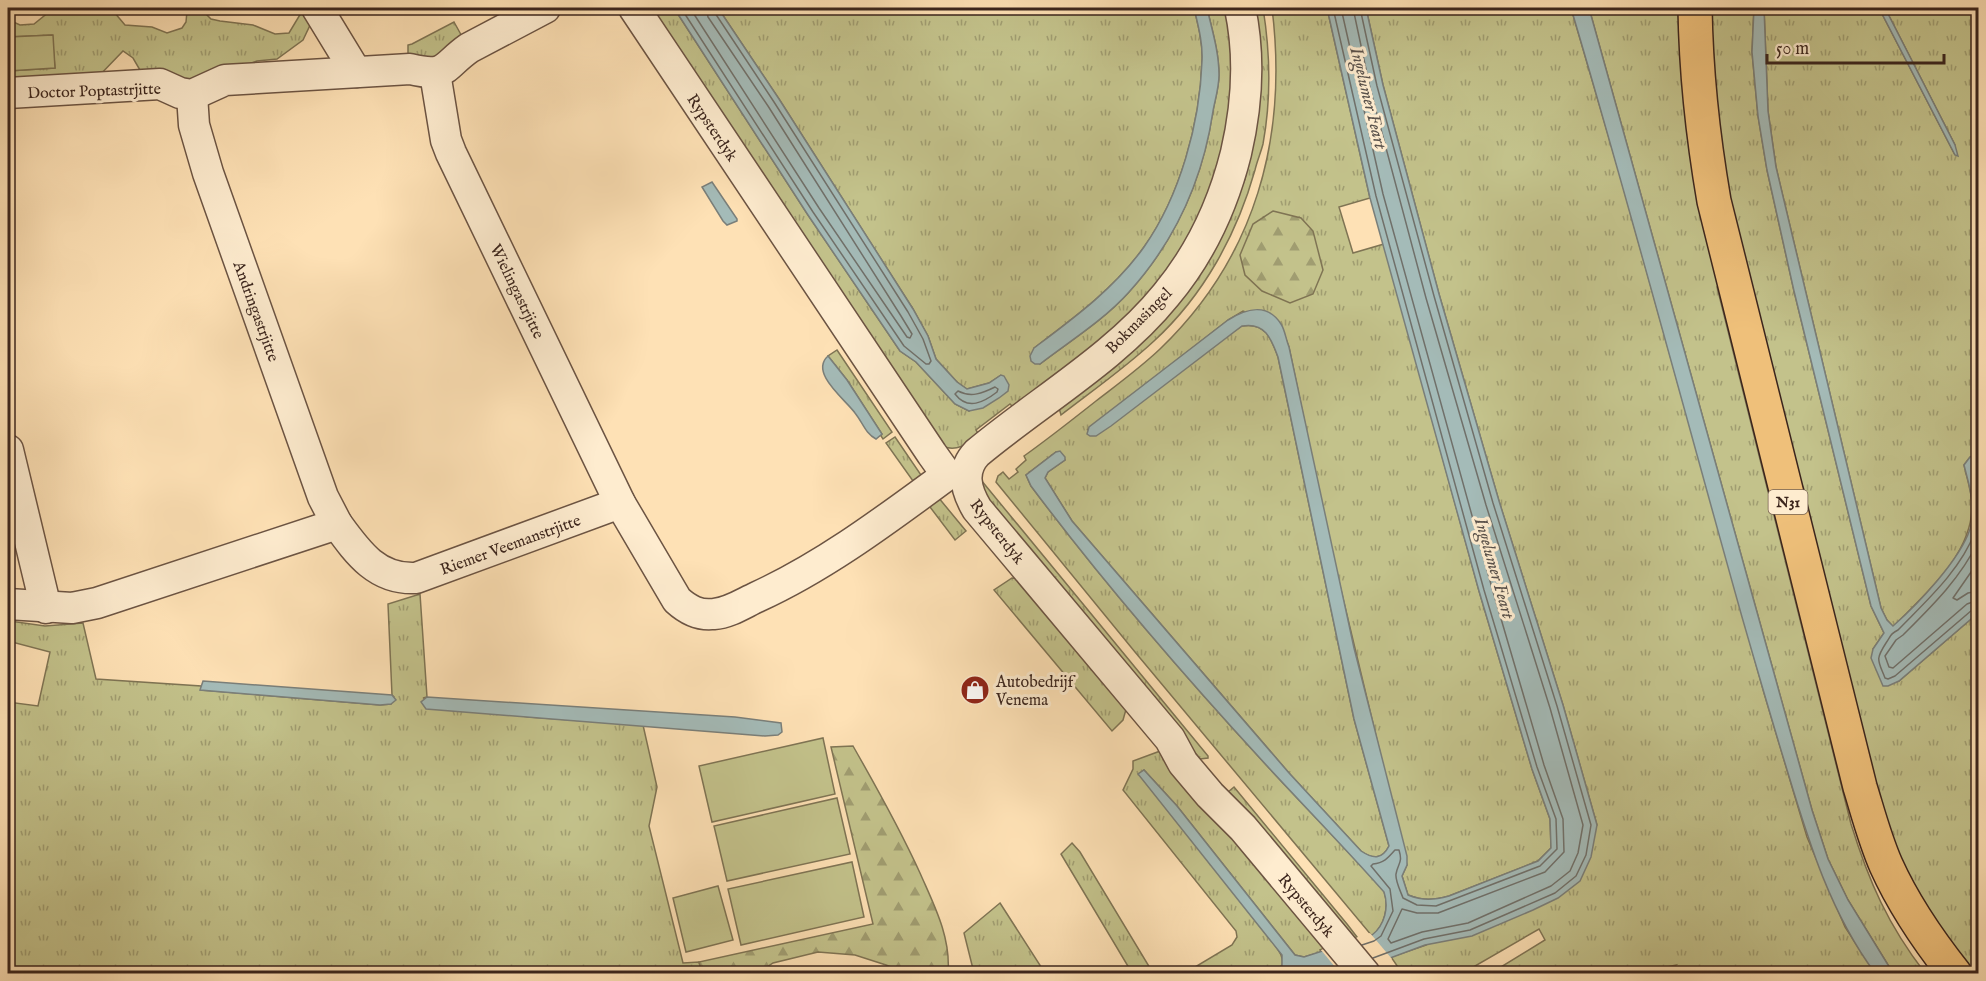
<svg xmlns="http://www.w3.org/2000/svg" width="1986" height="981" viewBox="0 0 1986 981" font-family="'IM FELL English',serif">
	<defs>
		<pattern id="grass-tufts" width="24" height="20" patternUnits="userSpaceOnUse" patternTransform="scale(1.5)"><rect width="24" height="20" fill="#c3c28b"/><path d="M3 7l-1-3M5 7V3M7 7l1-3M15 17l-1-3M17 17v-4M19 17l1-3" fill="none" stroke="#a09d71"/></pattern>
		<pattern id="forest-firs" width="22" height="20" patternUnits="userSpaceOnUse" patternTransform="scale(1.5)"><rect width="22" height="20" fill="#c3c28b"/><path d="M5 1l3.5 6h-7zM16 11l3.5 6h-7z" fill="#a09d71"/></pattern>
	</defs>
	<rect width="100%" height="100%" fill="#fee1b5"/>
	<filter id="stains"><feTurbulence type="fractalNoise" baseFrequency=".00333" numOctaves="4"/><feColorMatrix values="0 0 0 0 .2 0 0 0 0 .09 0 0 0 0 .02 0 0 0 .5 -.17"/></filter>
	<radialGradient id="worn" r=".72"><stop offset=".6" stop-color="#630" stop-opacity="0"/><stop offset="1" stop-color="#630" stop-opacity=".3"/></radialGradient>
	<g fill="url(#grass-tufts)" stroke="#7f7454" stroke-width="1.5">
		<path d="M304 8 312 21 303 40 277 59 257 61 205 81 144 77 133 58 123 51 96 79H8V71L55 68 52 35 8 37V13L11 21 20 25 34 24 49 12H114L125 25 152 27 167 33 182 28 186 22 187 11H203L211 19 220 21 253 25 275 34 289 33Z"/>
		<path d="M645 8H674L808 215 900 351 916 362 955 404 969 411 1001 375 989 383 967 389 957 382 936 359 928 336 913 309 779 99 718 8H1194C1198 25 1203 43 1202 61 1200 123 1180 196 1144 247 1115 288 1074 318 1034 348L1040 364C1070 341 1104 320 1129 292 1175 241 1203 179 1213 111 1215 100 1219 87 1219 75 1219 52 1212 30 1207 8H1229L1235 80 1223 156 1197 224 1175 262 1141 305 1099 341 1013 407 1010 404 976 430 979 435C966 445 957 452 941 446Z"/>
		<path d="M1252 8H1263C1270 51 1271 100 1263 144 1261 152 1257 161 1255 170 1237 234 1204 295 1154 341 1125 368 1092 391 1061 415L1059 408 1222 232 1245 179 1255 131Z"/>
		<path d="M1272 8H1327L1370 198 1339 207 1353 253 1384 244 1479 591 1532 769 1550 819 1551 848 1538 861 1449 896C1434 900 1423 901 1408 895L1402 876 1407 865 1329 540 1289 347 1281 325 1243 311 1228 320 1087 430 1242 326C1265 322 1271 338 1278 357L1354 719 1389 846C1382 860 1372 859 1361 851L1289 773 1072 521 1045 478 1048 472 1065 460 1056 452 1026 475 1031 486C1105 585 1186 678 1269 768 1307 809 1347 850 1384 891 1389 907 1385 925 1372 936L1135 652 996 482 998 476 1003 472 1009 479 1018 472 1016 469 1026 460 1024 456C1048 439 1072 420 1096 401 1118 384 1140 368 1160 349 1256 257 1288 137 1272 8Z"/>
		<path d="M1366 8H1571L1619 172 1764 693 1807 837 1845 927 1875 973H1668L1676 965 1653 970 1648 973H1491L1545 940 1539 929 1463 973H1402L1391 957 1426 945 1597 825 1563 705 1499 501 1439 294 1383 85Z"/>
		<path d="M1589 8H1687L1725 284 1717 287 1851 824C1869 882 1888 925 1925 973H1893L1848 900 1828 859 1812 810Z"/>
		<path d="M1705 8H1754L1752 52 1758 116 1767 170 1794 291 1871 606 1884 633 1873 649 1899 681 1978 613V973H1966L1893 861 1714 146Z"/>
		<path d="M1764 8H1879L1955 155V145L1885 8H1978V453L1970 457 1964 465C1967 478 1972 493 1972 506 1972 555 1925 594 1893 627L1887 620 1881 608 1776 167 1768 111Z"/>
		<path d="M454 22 464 40 446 58 408 60V45L412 44Z"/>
		<path d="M837 350 892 432 883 439 881 436 882 434 847 380 828 356Z"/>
		<path d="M895 437 921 475 913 481 886 443Z"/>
		<path d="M981 480 1208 756V758L1200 759 982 494Z"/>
		<path d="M938 497 966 531 955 540 927 503Z"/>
		<path d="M1012 578 1020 579 1127 706 1123 720 1112 731 994 590Z"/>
		<path d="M420 594 427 697 423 698 528 717 643 725 657 787 649 826 683 963 699 962 702 973H8V702L38 706 50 652 8 641 10 621 45 626 83 623 96 679 201 686V690L380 705 391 704 394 697 392 695 388 604Z"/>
		<path d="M1163 750 1327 947 1320 950 1321 952 1304 957 1295 955 1177 806 1144 770 1139 774 1274 944C1279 951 1284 957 1282 966L1261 973H1185L1232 945 1237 937 1236 931 1123 790 1133 769V761Z"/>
		<path d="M1234 787 1347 924 1357 937 1352 939 1228 792Z"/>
		<path d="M1072 843 1080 852 1153 973H1132L1061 854Z"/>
		<path d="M1000 903 1045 973H974L964 933Z"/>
	</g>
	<g fill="url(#forest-firs)" stroke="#7f7454" stroke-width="1.5">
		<path d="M1273 211 1301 218 1313 231 1323 270 1313 294 1290 303 1262 291 1245 275 1240 255 1253 224Z"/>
		<path d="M853 746C877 788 900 829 920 873 934 905 951 937 948 973H906L886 965 855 955 818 952 773 963 758 973H702L699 962 873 924 831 747Z"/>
	</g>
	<g fill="#c3c28b" stroke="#7f7454" stroke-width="1.5">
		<path d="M53 35 55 68 8 71V37Z"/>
		<path d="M823 738 835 794 712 822 699 766Z"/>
		<path d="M837 798 850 854 727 881 714 826Z"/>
		<path d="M852 862 864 917 741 945 728 889Z"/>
		<path d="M718 886 733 940 686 952 673 898Z"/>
	</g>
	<g fill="#a4bbb8" stroke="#7a7f7a" stroke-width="1.5">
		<path d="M674 8H718L779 99 913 309 928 336 936 359 957 382 967 389 989 383 1001 375 1004 376 1009 385 1008 391 999 398 983 408 969 411 955 404 916 362 900 351 808 215Z"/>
		<path d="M1194 8H1207C1212 30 1219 52 1219 75 1219 87 1215 100 1213 111 1203 179 1175 241 1129 292 1104 320 1070 341 1040 364H1035L1031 361 1030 356 1034 348C1074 318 1115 288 1144 247 1180 196 1200 123 1202 61 1203 43 1198 25 1194 8Z"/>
		<path d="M1327 8H1366L1383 85 1439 294 1499 501 1563 705 1597 825 1591 857 1580 881 1558 898 1533 910 1472 936 1425 945 1350 973H1261L1282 966V955L1138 774 1144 770 1177 806 1295 955 1304 957 1372 935C1385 925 1389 907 1384 892 1347 850 1307 809 1269 768 1186 678 1105 585 1031 486L1026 475 1056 452 1060 451 1065 457V460L1048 472 1045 478 1072 521 1289 773 1361 851C1373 859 1382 860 1389 846L1354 719 1278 357C1271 338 1265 322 1242 326L1111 426 1096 436H1090L1087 434 1089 427 1228 320C1246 309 1267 302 1281 324 1285 330 1286 340 1289 347L1354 648 1407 856V865L1402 876 1408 895C1423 901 1434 900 1449 896L1538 861 1551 848 1550 819 1532 769 1479 591 1370 198Z"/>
		<path d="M1571 8H1589L1812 810 1828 859 1848 900 1893 973H1875C1831 914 1809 843 1788 773 1772 721 1757 669 1742 617 1685 414 1631 210 1571 8Z"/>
		<path d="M1754 8H1764L1768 111 1776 167 1881 608 1887 620 1893 626C1917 605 1960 560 1970 529 1977 508 1969 485 1964 465L1970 457 1978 453V613L1899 681 1888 686H1883L1871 658 1873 649 1884 633 1871 606 1794 291 1767 170 1758 116 1752 52Z"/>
		<path d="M1879 8H1885L1955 145 1958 156 1955 155Z"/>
		<path d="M712 182 737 219V221L727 225 723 221 702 187Z"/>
		<path d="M828 356 847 380 882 434 876 439C865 433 863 423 855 413 846 400 809 373 828 356Z"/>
		<path d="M203 681 392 695 396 700 391 704 380 705 200 690Z"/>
		<path d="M427 697 735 717 781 723 782 732 778 735 765 736 426 709 421 702Z"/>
	</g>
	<path fill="#fee1b5" d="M1370 933 1392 959 1358 973H1340L1321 950Z"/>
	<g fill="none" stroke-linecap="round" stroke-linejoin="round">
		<g stroke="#70706a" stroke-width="1.5">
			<path d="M681 8 813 212 904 346 926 364H929L931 361 923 339 908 312 774 102 715 13 714 8"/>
			<path d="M690 8 819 208 907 337 910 338 912 334 901 316 768 106 708 17 706 8"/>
			<path d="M1333 8 1376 196 1484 590 1537 767 1556 819 1557 849 1540 866 1436 906 1417 905 1403 898C1401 892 1395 881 1396 874 1398 863 1403 863 1399 850H1395C1388 858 1384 863 1373 864L1371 866 1390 889 1393 911 1381 936 1374 941 1362 945"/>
			<path d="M1341 8 1383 194 1492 588 1544 765 1563 819 1564 852 1545 872 1438 913H1417L1402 909 1388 939 1391 943 1422 932 1468 923 1551 886 1570 871 1578 853 1583 825 1550 708 1486 505 1426 298 1370 88 1353 8"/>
			<path d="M1360 8 1377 86 1434 296 1493 503 1557 706 1591 825 1586 855 1576 876 1555 893 1470 930 1424 939 1373 958"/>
			<path d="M995 387 998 389 997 392C984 402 968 411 955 394L958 391C971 398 983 393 995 387Z"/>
			<path d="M1978 504C1978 513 1978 524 1975 532 1960 571 1926 601 1898 630 1890 634 1891 636 1886 643 1875 660 1878 660 1885 678L1888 679 1895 676 1972 610 1978 608"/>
			<path d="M1978 542C1960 579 1931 607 1903 635L1896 640 1885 656 1889 667 1893 668 1967 604 1978 600"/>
			<path d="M1978 562 1953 598 1957 600 1968 593 1978 591"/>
		</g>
		<g stroke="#6c5443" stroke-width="33">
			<g id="minor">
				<path d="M317 8 356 72"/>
				<path d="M634 8 932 454 947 475"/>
				<path d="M1240 8C1250 55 1247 106 1236 153 1223 205 1201 253 1166 295 1116 357 1038 402 977 453 961 470 965 489 977 509L1170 739 1183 763 1210 795 1243 828 1365 974"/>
				<path d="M435 73 446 140 451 153 620 503 677 600C688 610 699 616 714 614 729 613 744 603 757 597 825 566 887 519 947 475"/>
				<path d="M8 93 160 84 180 93 192 95 225 80 410 69C448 78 442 67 469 48L545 8"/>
				<path d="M192 95 194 125 208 173 323 497 337 524"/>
				<path d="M8 450 46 608"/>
				<path d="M8 604 72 608 97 603 337 524C358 553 377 580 416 578L620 503"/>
			</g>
		</g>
		<g stroke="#3b251d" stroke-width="36">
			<path id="highway" d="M1695 8C1696 73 1703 137 1714 201L1860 787C1868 813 1875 840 1886 865 1904 905 1928 940 1955 974"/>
		</g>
		<use href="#minor" stroke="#feeccf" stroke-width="30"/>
		<use href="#highway" stroke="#efc07a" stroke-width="33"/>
	</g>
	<defs>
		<g id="shop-disc" transform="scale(1.5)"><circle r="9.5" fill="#8f2418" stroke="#feeccf"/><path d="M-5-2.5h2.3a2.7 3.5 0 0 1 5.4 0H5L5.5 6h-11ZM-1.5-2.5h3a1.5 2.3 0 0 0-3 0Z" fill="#fff"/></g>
	</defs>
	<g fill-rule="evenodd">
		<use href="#shop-disc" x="975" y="690"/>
	</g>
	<g text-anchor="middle" stroke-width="6" stroke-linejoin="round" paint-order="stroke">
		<rect fill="#feeccf" stroke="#766152" stroke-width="1.5" x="1768.5" y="490" width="39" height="24" rx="4.5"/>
		<g font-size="15" font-weight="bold" fill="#3b251d">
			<text x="1788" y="507">N31</text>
		</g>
		<g font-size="16" fill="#3b251d" stroke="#feeccf">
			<text transform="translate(94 90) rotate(-2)" y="6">Doctor Poptastrjitte</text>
			<text transform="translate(713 127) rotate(56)" y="6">Rypsterdyk</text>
			<text transform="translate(518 291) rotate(64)" y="6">Wielingastrjitte</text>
			<text transform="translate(257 311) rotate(70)" y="6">Andringastrjitte</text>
			<text transform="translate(1138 320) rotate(-45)" y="6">Bokmasingel</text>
			<text transform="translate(998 531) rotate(52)" y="6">Rypsterdyk</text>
			<text transform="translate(510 544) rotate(-20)" y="6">Riemer Veemanstrjitte</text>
			<text transform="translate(1307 905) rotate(50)" y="6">Rypsterdyk</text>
		</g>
		<g font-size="16" fill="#3b251d" stroke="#feeccf" text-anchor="start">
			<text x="996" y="687">Autobedrijf<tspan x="996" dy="18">Venema</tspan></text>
		</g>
		<g font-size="18" font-style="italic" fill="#5a524c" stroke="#feeccf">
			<text transform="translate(1369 98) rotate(76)" y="6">Ingelumer Feart</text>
			<text transform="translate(1495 568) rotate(74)" y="6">Ingelumer Feart</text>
		</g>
	</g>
	<rect width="1986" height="981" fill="none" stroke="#fee1b5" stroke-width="30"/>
	<rect x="9" y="9" width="1968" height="963" fill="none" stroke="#3b251d" stroke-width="3"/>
	<rect x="15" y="15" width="1956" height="951" fill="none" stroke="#3b251d" stroke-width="1.5"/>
	<path d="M1767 54v9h177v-9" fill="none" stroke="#3b251d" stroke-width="3"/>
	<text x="1776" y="54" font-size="18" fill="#3b251d" stroke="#feeccf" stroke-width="4.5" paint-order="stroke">50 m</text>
	<rect width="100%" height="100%" filter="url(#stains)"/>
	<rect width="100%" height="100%" fill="url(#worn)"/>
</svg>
